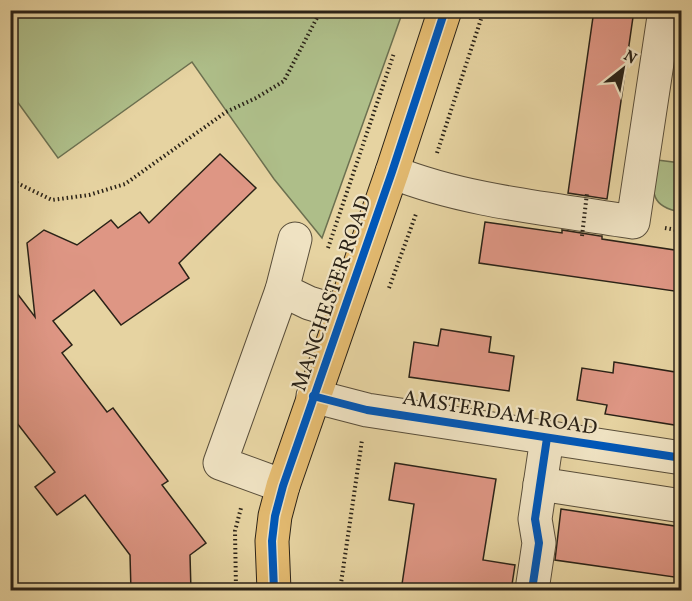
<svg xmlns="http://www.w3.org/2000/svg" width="692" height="601" viewBox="0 0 692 601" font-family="Vollkorn,serif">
	<rect width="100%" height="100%" fill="#e6d3a1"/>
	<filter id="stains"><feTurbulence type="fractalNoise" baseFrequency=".00333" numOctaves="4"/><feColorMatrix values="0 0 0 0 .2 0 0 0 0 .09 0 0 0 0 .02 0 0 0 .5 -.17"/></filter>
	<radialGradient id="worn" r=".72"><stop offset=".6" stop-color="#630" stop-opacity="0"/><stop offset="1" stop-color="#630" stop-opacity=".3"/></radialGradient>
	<g fill="#aebe89" stroke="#6c7050" stroke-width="1.5">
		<path d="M10 11 11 10 403 11 322 238 274 179 192 62 58 158 11 93Z"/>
		<path d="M657 160 681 163V212C646 206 653 188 657 160Z"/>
	</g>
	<g fill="#de9684" stroke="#2a2217" stroke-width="1.5">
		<path d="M594 10H634L607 199 568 193Z"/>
		<path d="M220 154 256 188 179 263 189 278 121 325 94 290 53 321 72 345 62 353 107 412 113 408 168 481 162 485 206 543 190 555 191 591H131L130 555 85 495 57 515 35 487 55 472 10 414V284L35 317 27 243 44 230 77 245 111 220 118 228 140 212 149 223Z"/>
		<path d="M485 222 562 233V230L600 236H602V239L681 251V292L479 263Z"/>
		<path d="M441 329 491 337 489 352 514 356 509 391 409 377 414 342 438 346Z"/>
		<path d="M614 362 681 373V426L605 414 607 405 577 400 582 368 613 373Z"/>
		<path d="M395 463 496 479 483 560 515 565 511 591H401L414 504 389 500Z"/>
		<path d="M561 509 681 527V578L555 560Z"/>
	</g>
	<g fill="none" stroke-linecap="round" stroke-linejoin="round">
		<g stroke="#594e3a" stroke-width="35">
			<g id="minor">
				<path d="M392 172C467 202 554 209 633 222L665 10"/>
				<path d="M282 290 309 303 342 313"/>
				<path d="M313 396 367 410 682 458"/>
				<path d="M540 484 682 506"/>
				<path d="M283 486 220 463 282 290 295 239"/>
				<path d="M532 590 539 543 535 519 547 438"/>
			</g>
		</g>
		<g stroke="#2a2217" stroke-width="35">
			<path id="major" d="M274 590 272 541 275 516 283 486 392 172 445 10"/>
		</g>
		<g stroke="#2a2217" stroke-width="4" stroke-dasharray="1.5 3" stroke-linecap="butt">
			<path d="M437 153 484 10"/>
			<path d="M10 177 15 182 52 200 89 195 125 184 226 112 256 98 284 81 321 10"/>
			<path d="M665 228 682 231"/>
			<path d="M328 248 394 53"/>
			<path d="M389 288 416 214"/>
			<path d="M236 590 235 531 241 508"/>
			<path d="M340 590 362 440"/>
		</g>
		<use href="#minor" stroke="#efe2c2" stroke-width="33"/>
		<use href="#major" stroke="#e3ba70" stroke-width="33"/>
		<path stroke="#2a2217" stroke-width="4" stroke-dasharray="1.5 3" stroke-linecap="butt" d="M582 236 587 193"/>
		<g stroke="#efe2c2" stroke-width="11">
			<g id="cycleway">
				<path d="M313 396 367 410 682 458"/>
				<path d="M274 590 272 541 275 516 283 486 392 172 445 10"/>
				<path d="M532 590 539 543 535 519 547 438"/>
			</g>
		</g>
		<use href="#cycleway" stroke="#0057b8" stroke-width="8"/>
	</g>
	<g text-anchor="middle" stroke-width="4.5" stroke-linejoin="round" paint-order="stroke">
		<g font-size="21" fill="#2a2217" stroke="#efe2c2">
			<text transform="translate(331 293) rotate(-71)" y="7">MANCHESTER ROAD</text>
			<text transform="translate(500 412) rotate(9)" y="7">AMSTERDAM ROAD</text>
		</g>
	</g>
	<rect width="692" height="601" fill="none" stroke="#e6d3a1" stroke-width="36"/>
	<rect x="12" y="12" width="668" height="577" fill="none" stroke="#2a2217" stroke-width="3"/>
	<rect x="18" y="18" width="656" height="565" fill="none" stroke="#2a2217" stroke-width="1.5"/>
	<g transform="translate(623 69) rotate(31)" stroke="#efe2c2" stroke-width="4.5" paint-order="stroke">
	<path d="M0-4.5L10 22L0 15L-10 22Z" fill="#2a2217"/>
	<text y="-9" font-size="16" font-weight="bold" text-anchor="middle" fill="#2a2217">N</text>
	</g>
	<rect width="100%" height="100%" filter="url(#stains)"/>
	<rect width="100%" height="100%" fill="url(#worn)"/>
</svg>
